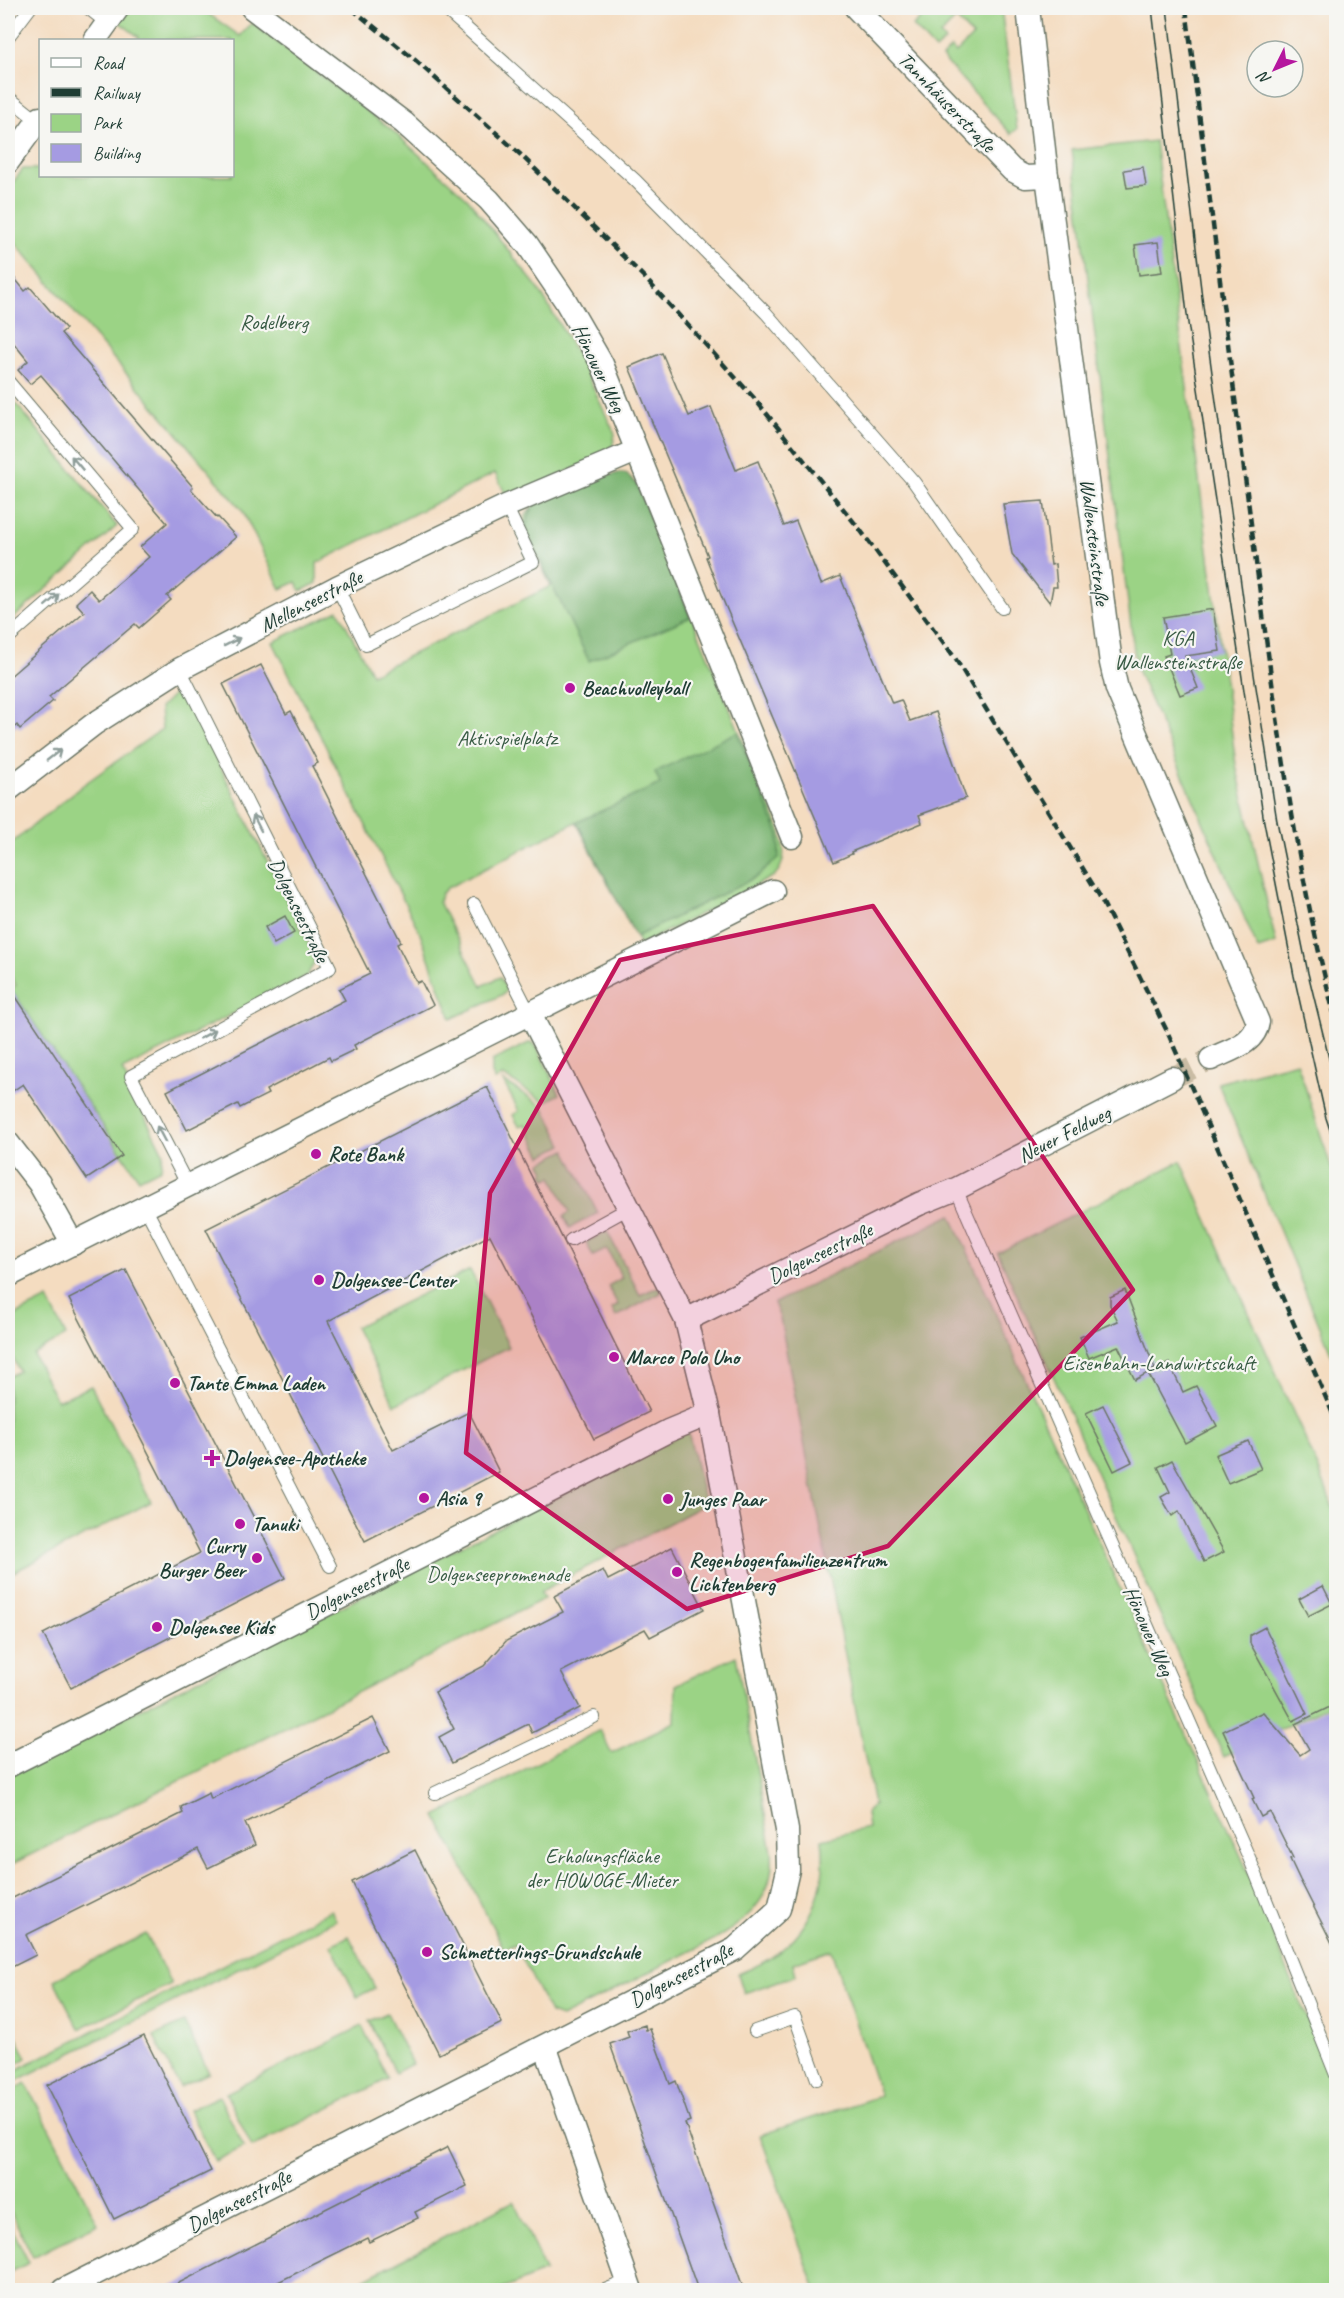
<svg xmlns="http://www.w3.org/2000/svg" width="1344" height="2298" viewBox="0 0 1344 2298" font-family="Caveat,sans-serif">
	<rect width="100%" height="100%" fill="#f6f6f2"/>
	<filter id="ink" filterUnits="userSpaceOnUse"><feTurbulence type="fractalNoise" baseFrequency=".0167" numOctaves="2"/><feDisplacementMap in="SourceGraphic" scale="12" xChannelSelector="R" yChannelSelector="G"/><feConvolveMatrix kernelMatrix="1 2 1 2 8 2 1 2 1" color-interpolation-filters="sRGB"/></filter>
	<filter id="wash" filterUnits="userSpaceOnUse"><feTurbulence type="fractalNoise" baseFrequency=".008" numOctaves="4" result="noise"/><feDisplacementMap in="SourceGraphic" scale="24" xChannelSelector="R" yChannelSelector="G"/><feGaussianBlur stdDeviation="1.35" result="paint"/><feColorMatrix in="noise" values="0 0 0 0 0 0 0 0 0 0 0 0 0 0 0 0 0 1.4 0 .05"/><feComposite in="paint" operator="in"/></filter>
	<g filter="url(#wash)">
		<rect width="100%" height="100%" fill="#f4dcc0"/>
		<g fill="#9bd385" stroke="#5d885c" stroke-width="1.5">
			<path d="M129 8H200L240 36 252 23 393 131 468 199 538 288 578 356 615 434 613 444 608 453 508 499 495 473 317 563V583L301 591 296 582 281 589 242 510 8 234V189L23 169H40V176H232V40H137L139 37 119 22Z"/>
			<path d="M931 8H1001L1017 129 1011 134 942 57 951 48 956 53 973 36 956 19 940 35 945 41 935 50 913 26Z"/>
			<path d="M1155 141 1236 765 1276 943 1258 949 1136 667 1072 150Z"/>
			<path d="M8 394 117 526 8 623Z"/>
			<path d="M620 473 626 474 636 483 781 832C784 849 787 863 774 876L640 945 576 822 447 888 441 894 439 902 482 986 500 977 506 989 504 994 451 1019 419 931 273 642 338 610 372 674 551 586 524 530C523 520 526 515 532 507Z"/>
			<path d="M176 692 187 700 312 951 314 963 307 976 122 1070 163 1153 161 1168 139 1179 11 989 16 985 8 972V846L83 785 162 729 160 708Z"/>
			<path d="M531 1042 536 1046 560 1094 545 1102 504 1076 495 1080 492 1074V1061Z"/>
			<path d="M1297 1062 1336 1182V1365L1218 1083Z"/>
			<path d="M503 1081 543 1106 563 1145 542 1156 525 1124 519 1126 513 1115 519 1111Z"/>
			<path d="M566 1150 598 1213 570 1228 564 1216 570 1212 552 1177 546 1179 543 1174 545 1172 541 1163Z"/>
			<path d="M1181 1161 1319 1470 1336 1516V1702L1224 1757 998 1253Z"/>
			<path d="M951 1215 1244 1863 1336 2090V2290H816L760 2135 880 2096 831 1950 793 1963 796 1975 744 1993 738 1974C799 1951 830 1905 822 1839L868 1828 866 1813 874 1804 780 1318 774 1303Z"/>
			<path d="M607 1231 640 1295 658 1287 661 1293 616 1317 612 1309 618 1305 608 1286 622 1278 607 1249 593 1256 586 1242Z"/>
			<path d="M470 1270 509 1347 395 1405 355 1327Z"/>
			<path d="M48 1299 66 1336 33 1354 57 1401 91 1386 151 1502 8 1575V1377L19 1371 8 1348V1319Z"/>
			<path d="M688 1431 705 1504 540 1592 544 1599 8 1866V1776Z"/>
			<path d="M736 1656 772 1852C775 1893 752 1917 719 1937L561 2017 550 2013 515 1944 504 1949 436 1816 600 1730 611 1753 675 1722 676 1685Z"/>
			<path d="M331 1910 336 1920 8 2085V2074Z"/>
			<path d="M146 1934 171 1984 79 2029 54 1980Z"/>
			<path d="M349 1936 375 1988 357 1997 331 1945Z"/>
			<path d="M387 2013 412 2064 395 2073 369 2021Z"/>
			<path d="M8 2021 27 2058 8 2068Z"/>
			<path d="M184 2022 209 2073 180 2087 154 2036Z"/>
			<path d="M362 2026 388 2079 252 2147 226 2093Z"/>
			<path d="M26 2083 98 2224 33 2257 8 2206V2093Z"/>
			<path d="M219 2096 244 2147 215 2161 189 2110Z"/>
			<path d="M514 2201 545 2271 501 2290H343Z"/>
			<path d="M8 2220 29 2263 8 2273Z"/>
		</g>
		<g fill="#7cb572" stroke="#4e7953" stroke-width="1.5">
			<path d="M620 473 626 474 636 483 690 617 589 661 525 529 533 505 609 475Z"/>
			<path d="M737 732 779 835V858L756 877 636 937 577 822 660 784 655 772Z"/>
		</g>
		<g id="blocks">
			<g fill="#a59be2">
				<path d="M1143 167 1146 186 1127 188 1124 170Z"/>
				<path d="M1158 242 1162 272 1139 275 1135 245Z"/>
				<path d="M8 270 25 291 30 287 66 329 61 333 193 487 191 489 217 518 218 517 236 537 167 596 171 600 139 628 135 624 49 697 53 701 20 729 17 725 8 733V678L84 612 76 603 90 590 99 600 149 557 140 547 167 523 41 375 30 384 18 370 28 361 8 336Z"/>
				<path d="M662 353 689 416 711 407 736 470 758 461 784 526 796 521 821 584 840 576 892 703 901 700 910 721 936 712 966 798 919 815 922 823 851 852 852 854 834 862 720 593 706 557 708 556 629 367Z"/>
				<path d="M1043 501 1051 565 1055 564 1057 587H1053L1050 603 1012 554 1003 504Z"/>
				<path d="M1213 609 1220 651 1185 656 1198 688 1180 695 1164 656 1170 654 1163 617Z"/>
				<path d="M261 665 286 714 291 711 318 763 312 766 401 942 397 944 417 983 421 981 433 1005 354 1045 356 1049 331 1061 329 1057 266 1090 268 1094 240 1108 238 1104 187 1130 167 1091 345 1000 339 989 370 974 223 684Z"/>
				<path d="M285 916 294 933 274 944 265 927Z"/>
				<path d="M8 985 122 1156 87 1179 23 1084 8 1094Z"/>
				<path d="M487 1087 649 1412 594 1439 490 1235 328 1321 393 1450 469 1412 499 1472 365 1541 206 1229Z"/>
				<path d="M126 1270 285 1578 71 1688 43 1634 200 1553 69 1299Z"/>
				<path d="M1125 1290 1155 1369 1135 1380 1118 1346 1089 1358 1080 1337 1118 1321 1110 1305V1297Z"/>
				<path d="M1169 1363 1183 1392 1196 1386 1217 1426 1185 1443 1148 1373Z"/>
				<path d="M1103 1405 1132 1462 1114 1471 1086 1413Z"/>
				<path d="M1248 1441 1261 1469 1228 1483 1215 1455Z"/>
				<path d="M1172 1460 1224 1552 1204 1562 1179 1511 1172 1516 1161 1497 1170 1492 1158 1467Z"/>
				<path d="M672 1547 704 1609 650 1637 645 1629 561 1672 580 1708 532 1733 528 1724 452 1763 439 1737 454 1729 435 1692 484 1666 506 1641 563 1612 554 1596 603 1570 608 1580Z"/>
				<path d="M1323 1586 1332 1604 1308 1616 1299 1599Z"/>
				<path d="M1265 1627 1307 1714 1293 1721 1250 1643V1635Z"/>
				<path d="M1336 1704V1951L1300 1880 1290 1859 1293 1858 1270 1812 1261 1817 1252 1799 1254 1798 1223 1731 1263 1712 1300 1755 1309 1749 1295 1724Z"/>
				<path d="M373 1718 390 1751 245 1823 255 1845 208 1868 198 1849 26 1935 36 1955 8 1969V1897L9 1900 183 1813 181 1807 209 1793 211 1799Z"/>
				<path d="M415 1850 502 2023 439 2054 352 1882Z"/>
				<path d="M645 2025 646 2030 650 2029 670 2084 676 2081 690 2121 685 2123 744 2290H698L610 2044 629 2037 627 2031Z"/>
				<path d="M144 2036 211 2171 114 2219 47 2085Z"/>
				<path d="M448 2147 467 2186 415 2212 418 2218 369 2242 367 2238 262 2290H165Z"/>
			</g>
		</g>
	</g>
	<g filter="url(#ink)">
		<use href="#blocks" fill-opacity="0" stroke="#6a7565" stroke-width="1.5"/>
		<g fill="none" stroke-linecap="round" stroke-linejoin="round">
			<path stroke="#c9bca4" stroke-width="22" stroke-dasharray="22 11" stroke-linecap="butt" d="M1172 1078 1211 1059"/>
			<g stroke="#6a7565" stroke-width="14">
				<g id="lane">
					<path d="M88 8 107 23"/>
					<path d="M444 8 635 180 766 313 914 482 1002 608"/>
					<path d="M8 37 30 8"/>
					<path d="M8 97 38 121"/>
					<path d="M8 381 133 529 8 638"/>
					<path d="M337 587 366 645 533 562 506 506"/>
					<path d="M180 669 330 968 131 1076 188 1186"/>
					<path d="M474 904 530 1014"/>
					<path d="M956 1189 1251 1862 1336 2075"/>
					<path d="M145 1207 330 1566"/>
					<path d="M571 1240 629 1208"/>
					<path d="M435 1793 594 1717"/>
					<path d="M755 2031 795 2017 817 2079"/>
					<path d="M605 2290 627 2281"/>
				</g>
			</g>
			<g stroke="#6a7565" stroke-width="25">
				<g id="street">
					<path d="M252 8 404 123 489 200 527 244 565 300 602 364 792 837"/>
					<path d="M856 8 1012 170 1025 177 1047 176"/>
					<path d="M1028 8 1047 176 1111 663 1117 689 1258 1022C1255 1044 1229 1050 1211 1059"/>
					<path d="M95 40 118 8"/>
					<path d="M8 162 40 118"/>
					<path d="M8 790 94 724 180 669 337 587 506 506 636 451"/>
					<path d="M8 1143 39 1183 73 1244"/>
					<path d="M8 1276 773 891"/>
					<path d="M686 1320 919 1204 956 1189 1172 1078"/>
					<path d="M8 1766 596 1468 668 1431 709 1414"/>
					<path d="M545 2046 631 2290"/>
					<path d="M63 2290 735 1949 779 1909 788 1870 787 1830 709 1414 686 1320 530 1014"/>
				</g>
			</g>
			<use href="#lane" stroke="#fff" stroke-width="12"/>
			<use href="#street" stroke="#fff" stroke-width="22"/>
			<g stroke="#1f3d34" stroke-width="1.5">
				<path d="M1152 8 1188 323 1264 822 1294 976 1326 1118 1336 1148"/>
				<path d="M1167 8 1205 322 1250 649 1277 821 1308 973 1336 1087"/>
			</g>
			<g stroke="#1f3d34" stroke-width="4.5" stroke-dasharray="9 4.5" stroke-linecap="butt">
				<path d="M351 8 415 60 521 155 644 277 754 398 861 531 955 658 1099 895 1167 1031 1336 1421"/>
				<path d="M1186 8C1208 185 1230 362 1253 539 1274 700 1294 864 1336 1021"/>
			</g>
		</g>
		<defs><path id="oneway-shaft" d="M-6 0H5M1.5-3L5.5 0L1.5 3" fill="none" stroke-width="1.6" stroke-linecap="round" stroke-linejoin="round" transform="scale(1.5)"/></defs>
		<g stroke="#8f9e9a">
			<use href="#oneway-shaft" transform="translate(77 463) rotate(-130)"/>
			<use href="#oneway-shaft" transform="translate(52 600) rotate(-41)"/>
			<use href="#oneway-shaft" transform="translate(232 642) rotate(-27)"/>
			<use href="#oneway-shaft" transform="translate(54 755) rotate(-38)"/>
			<use href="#oneway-shaft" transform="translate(257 823) rotate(-117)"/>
			<use href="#oneway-shaft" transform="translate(208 1034) rotate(-29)"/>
			<use href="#oneway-shaft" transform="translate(161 1134) rotate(-118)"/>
		</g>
	</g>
	<path fill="#c2185b" fill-opacity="0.2" stroke="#c2185b" stroke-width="4.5" stroke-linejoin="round" d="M873 906 1133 1290 888 1546 687 1609 466 1453 490 1193 620 960Z"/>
	<g fill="#b5179e" stroke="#f6f6f2" stroke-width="2">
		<circle cx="570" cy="688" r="6"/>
		<circle cx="316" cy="1154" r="6"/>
		<circle cx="319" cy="1280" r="6"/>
		<circle cx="614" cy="1357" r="6"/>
		<circle cx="175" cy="1383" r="6"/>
		<path d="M209 1449h6v6h6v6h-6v6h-6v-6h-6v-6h6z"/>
		<circle cx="424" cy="1498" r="6"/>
		<circle cx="668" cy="1499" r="6"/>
		<circle cx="240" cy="1524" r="6"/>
		<circle cx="257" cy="1558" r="6"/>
		<circle cx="677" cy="1572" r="6"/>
		<circle cx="157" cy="1627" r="6"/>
		<circle cx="427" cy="1952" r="6"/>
	</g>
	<g text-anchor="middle" stroke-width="4.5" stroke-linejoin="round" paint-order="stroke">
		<g font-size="21" fill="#1f3d34" stroke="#f6f6f2">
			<text transform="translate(947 102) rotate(46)" y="7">Tannhäuserstraße</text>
			<text transform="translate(599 368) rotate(64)" y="7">Hönower Weg</text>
			<text transform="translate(1095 542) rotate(83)" y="7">Wallensteinstraße</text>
			<text transform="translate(311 601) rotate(-27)" y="7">Mellenseestraße</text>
			<text transform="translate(299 910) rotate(64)" y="7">Dolgenseestraße</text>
			<text transform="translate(1064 1134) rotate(-27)" y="7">Neuer Feldweg</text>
			<text transform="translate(820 1253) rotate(-26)" y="7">Dolgenseestraße</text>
			<text transform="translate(357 1588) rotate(-27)" y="7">Dolgenseestraße</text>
			<text transform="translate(1149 1631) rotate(66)" y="7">Hönower Weg</text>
			<text transform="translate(681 1975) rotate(-28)" y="7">Dolgenseestraße</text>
			<text transform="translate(239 2201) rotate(-27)" y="7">Dolgenseestraße</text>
		</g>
		<g font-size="21" fill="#385b44" stroke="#f6f6f2">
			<text x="274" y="329">Rodelberg</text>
			<text x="1178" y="645">KGA<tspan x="1178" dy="24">Wallensteinstraße</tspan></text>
			<text x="507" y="745">Aktivspielplatz</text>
			<text x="1159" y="1370">Eisenbahn-Landwirtschaft</text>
			<text x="498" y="1581">Dolgenseepromenade</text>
			<text x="602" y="1863">Erholungsfläche<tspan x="602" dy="24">der HOWOGE-Mieter</tspan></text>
		</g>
		<g font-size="21" font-weight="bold" fill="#1f3d34" stroke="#f6f6f2" text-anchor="start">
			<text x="582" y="695">Beachvolleyball</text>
			<text x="328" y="1161">Rote Bank</text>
			<text x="331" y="1287">Dolgensee-Center</text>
			<text x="626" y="1364">Marco Polo Uno</text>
			<text x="187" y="1390">Tante Emma Laden</text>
			<text x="224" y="1465">Dolgensee-Apotheke</text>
			<text x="436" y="1505">Asia 9</text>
			<text x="680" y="1506">Junges Paar</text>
			<text x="252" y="1531">Tanuki</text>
			<text x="245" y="1553" text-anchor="end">Curry<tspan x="245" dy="24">Burger Beer</tspan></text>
			<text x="689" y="1567">Regenbogenfamilienzentrum<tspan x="689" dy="24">Lichtenberg</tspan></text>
			<text x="169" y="1634">Dolgensee Kids</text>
			<text x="439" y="1959">Schmetterlings-Grundschule</text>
		</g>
	</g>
	<rect width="1344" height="2298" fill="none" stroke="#f6f6f2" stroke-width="30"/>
	<rect x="39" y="39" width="195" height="138" fill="#f6f6f2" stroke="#a0aca6" stroke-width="1.5"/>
	<rect x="51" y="58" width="30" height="9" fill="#ffffff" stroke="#a0aca6" stroke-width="1.5"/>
	<text x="93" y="69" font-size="18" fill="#1f3d34">Road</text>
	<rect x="51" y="88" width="30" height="9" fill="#1f3d34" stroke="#a0aca6" stroke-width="1.5"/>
	<text x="93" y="99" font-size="18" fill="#1f3d34">Railway</text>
	<rect x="51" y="114" width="30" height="18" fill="#9bd385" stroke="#a0aca6" stroke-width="1.5"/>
	<text x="93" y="129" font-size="18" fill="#1f3d34">Park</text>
	<rect x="51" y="144" width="30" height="18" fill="#a59be2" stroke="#a0aca6" stroke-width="1.5"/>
	<text x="93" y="159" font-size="18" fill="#1f3d34">Building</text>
	<g transform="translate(1275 69) rotate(227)"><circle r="28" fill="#f6f6f2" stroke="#a0aca6" stroke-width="1.5"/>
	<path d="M0-4.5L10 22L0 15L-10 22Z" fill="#b5179e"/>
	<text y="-9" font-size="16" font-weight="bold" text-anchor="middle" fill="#1f3d34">N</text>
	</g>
</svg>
